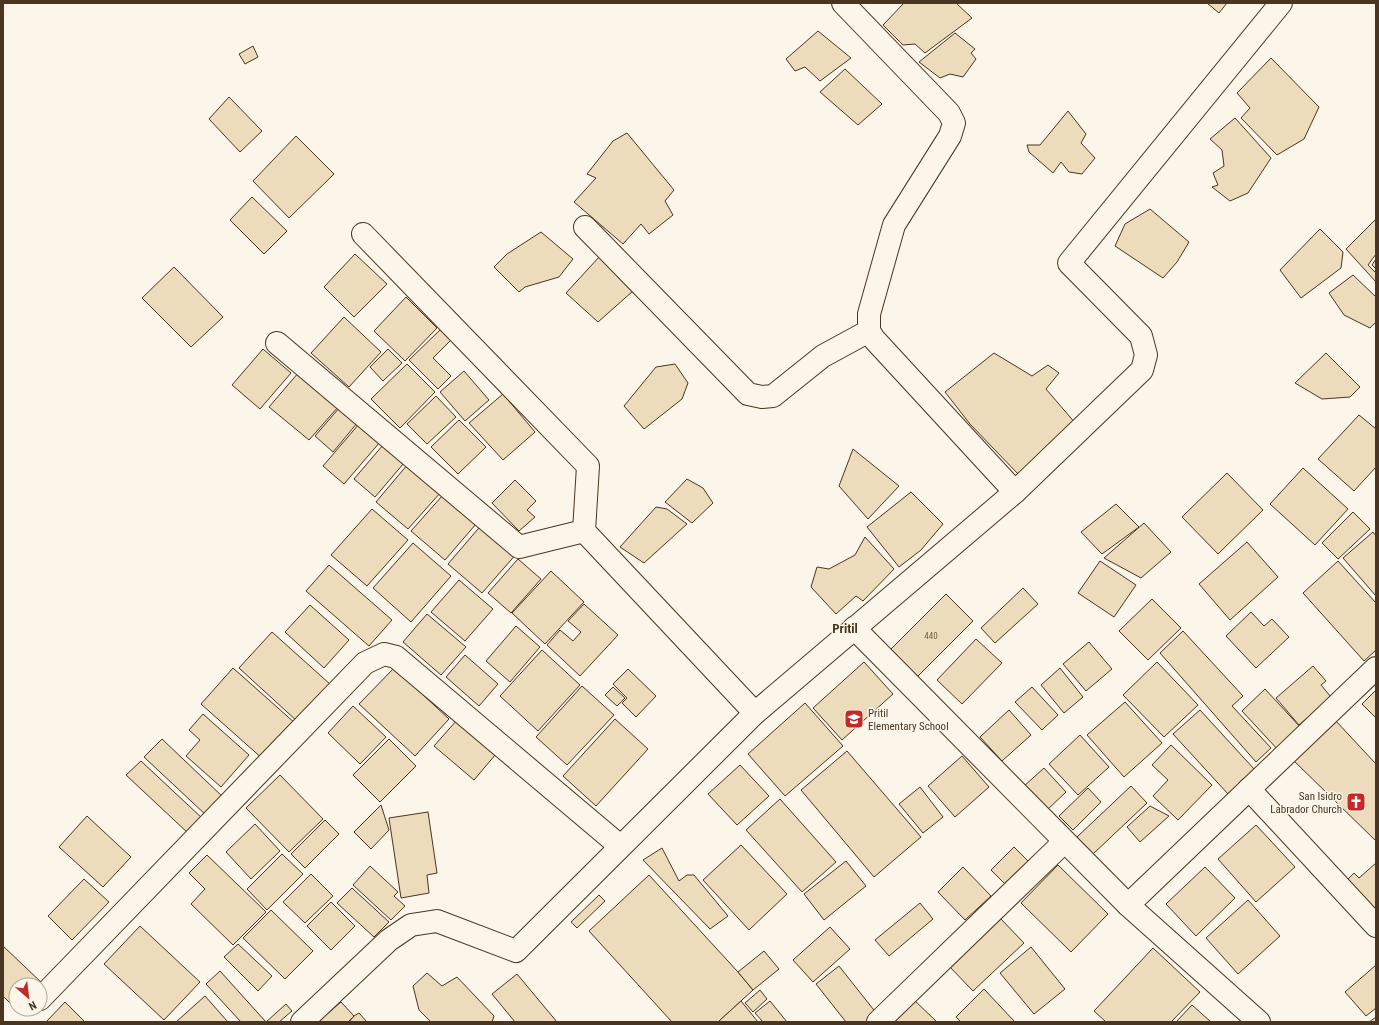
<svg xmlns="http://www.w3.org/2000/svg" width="1379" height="1025" viewBox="0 0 1379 1025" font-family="'Roboto Condensed',sans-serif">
	<rect width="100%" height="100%" fill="#fbf6e9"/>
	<g fill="#ecdcbc" stroke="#4a3520">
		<path d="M904 3H956L972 18 925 53 915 44 903 45 883 25Z"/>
		<path d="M1207 3H1227L1219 13Z"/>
		<path d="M818 31 851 58 820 81 805 67 795 71 786 59Z"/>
		<path d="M955 33 975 49 971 53 976 59 963 77 950 74 940 78 919 62Z"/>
		<path d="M253 46 258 57 245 64 239 54Z"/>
		<path d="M1271 58 1319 107 1304 139 1277 155 1241 118 1250 108 1237 93Z"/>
		<path d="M845 69 882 104 858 125 820 92Z"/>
		<path d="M229 97 262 131 240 152 209 119Z"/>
		<path d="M1068 111 1086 134 1081 143 1095 158 1082 174 1069 172 1061 162 1053 173 1029 152 1027 145H1040Z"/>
		<path d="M1235 118 1271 158 1248 193 1230 201 1212 187 1218 185 1213 173 1224 166 1222 150 1210 139Z"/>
		<path d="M627 133 674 190 665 201 673 215 649 234 641 224 623 244 574 202 596 178 587 174 613 141Z"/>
		<path d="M296 136 334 174 289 218 253 181Z"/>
		<path d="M252 197 287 231 264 254 230 220Z"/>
		<path d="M1150 209 1189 242 1177 262 1163 278 1115 246 1125 224Z"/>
		<path d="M1376 219V254L1368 265 1376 273V282L1346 249Z"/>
		<path d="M1320 229 1343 252 1341 268 1301 298 1280 270Z"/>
		<path d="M541 232 573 259 559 277 525 287 519 292 494 267 507 254Z"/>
		<path d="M355 254 387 284 354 317 324 287Z"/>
		<path d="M600 256 633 291 598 322 566 293Z"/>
		<path d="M1376 259V269L1372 265Z"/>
		<path d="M174 267 223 317 191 347 142 298Z"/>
		<path d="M1353 275 1376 297V322L1370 328 1344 315 1329 293Z"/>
		<path d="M406 297 437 328 405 361 374 331Z"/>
		<path d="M344 317 381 352 349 387 311 353Z"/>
		<path d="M440 330 451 340 433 358 451 376 438 389 409 360Z"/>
		<path d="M263 349 291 373 260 409 232 385Z"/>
		<path d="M388 349 402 363 383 381 370 367Z"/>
		<path d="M994 353 1032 376 1048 365 1059 373 1046 389 1076 424 1020 476 970 424 945 392Z"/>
		<path d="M1326 353 1360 387 1350 397 1322 399 1295 383Z"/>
		<path d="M407 364 435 392 400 428 371 399Z"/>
		<path d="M675 364 688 383 682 399 644 429 624 406 656 367Z"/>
		<path d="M464 371 489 400 465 421 440 392Z"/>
		<path d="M299 372 339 406 309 440 269 407Z"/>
		<path d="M503 394 535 432 503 460 469 423Z"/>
		<path d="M436 396 456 417 427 444 407 424Z"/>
		<path d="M340 407 358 422 333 452 315 436Z"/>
		<path d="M1359 415 1376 429V467L1354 491 1318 459Z"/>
		<path d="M459 420 486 447 458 474 431 447Z"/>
		<path d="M359 424 380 442 344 484 323 466Z"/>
		<path d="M383 445 404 463 375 497 354 479Z"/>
		<path d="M853 449 899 486 868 519 839 486Z"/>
		<path d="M408 464 441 492 408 529 376 502Z"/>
		<path d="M1303 468 1348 509 1315 545 1270 504Z"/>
		<path d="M1227 473 1263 510 1218 554 1182 517Z"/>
		<path d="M687 479 703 488 713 503 692 523 665 502Z"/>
		<path d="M515 480 536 501 527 510 535 517 519 531 492 503Z"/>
		<path d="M911 492 943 524 921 550 899 567 867 527Z"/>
		<path d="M443 495 476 524 445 560 411 531Z"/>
		<path d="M1116 504 1139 527 1102 554 1081 532Z"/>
		<path d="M656 507 667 509 687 524 644 563 620 547Z"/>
		<path d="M372 509 408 540 367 586 331 555Z"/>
		<path d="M1353 512 1370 529 1338 559 1322 543Z"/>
		<path d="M484 522 518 552 482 593 448 564Z"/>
		<path d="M1144 523 1171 552 1141 578 1104 558Z"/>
		<path d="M1373 532 1376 536V596L1343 558Z"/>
		<path d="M865 537 894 569 863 601 856 596 836 614 811 587 817 567 829 569 855 555Z"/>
		<path d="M1247 542 1278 577 1230 620 1199 584Z"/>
		<path d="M413 543 451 576 411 622 373 588Z"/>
		<path d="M518 559 541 579 511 613 488 593Z"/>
		<path d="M1100 561 1136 585 1114 617 1078 593Z"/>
		<path d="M1338 561 1376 603V650L1364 661 1303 593Z"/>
		<path d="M329 565 392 620 369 646 306 591Z"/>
		<path d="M551 571 584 602 545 644 512 613Z"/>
		<path d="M459 580 493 609 465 641 431 612Z"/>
		<path d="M1023 588 1038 604 995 643 981 628Z"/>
		<path d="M946 594 973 621 915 679 888 652Z"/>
		<path d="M1152 599 1181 628 1148 660 1119 631Z"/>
		<path d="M584 604 618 635 580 676 547 645 560 630 573 641 581 632 568 621Z"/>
		<path d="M310 605 349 640 324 668 285 632Z"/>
		<path d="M1251 612 1264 626 1272 619 1289 637 1256 668 1226 636Z"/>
		<path d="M427 614 466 647 441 675 403 642Z"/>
		<path d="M516 626 540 647 510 682 486 661Z"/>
		<path d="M1183 631 1243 696 1232 706 1271 748 1256 762 1160 653Z"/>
		<path d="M272 632 331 685 298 722 239 668Z"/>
		<path d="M976 639 1002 663 962 704 937 680Z"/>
		<path d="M1089 642 1112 669 1086 691 1063 664Z"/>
		<path d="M542 650 580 685 538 731 500 696Z"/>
		<path d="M465 655 498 684 479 706 446 677Z"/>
		<path d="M864 662 893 694 842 740 813 708Z"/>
		<path d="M1157 662 1198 705 1164 737 1123 695Z"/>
		<path d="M1313 666 1326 681 1321 685 1331 697 1299 725 1276 698Z"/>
		<path d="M233 668 296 724 264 760 201 704Z"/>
		<path d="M394 668 449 719 415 756 359 704Z"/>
		<path d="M1060 668 1083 697 1064 713 1041 685Z"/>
		<path d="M628 669 656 696 636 717 622 703 627 698 613 684Z"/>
		<path d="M582 686 614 715 567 765 536 737Z"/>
		<path d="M613 687 625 698 617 706 605 695Z"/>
		<path d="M1032 687 1058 715 1042 730 1015 702Z"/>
		<path d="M1265 689 1302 729 1279 751 1242 711Z"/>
		<path d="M1376 690V718L1362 704Z"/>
		<path d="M1125 702 1162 743 1124 777 1087 735Z"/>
		<path d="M805 703 843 746 785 796 748 754Z"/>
		<path d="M353 706 386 737 360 764 328 733Z"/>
		<path d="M1009 710 1031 735 1002 761 980 737Z"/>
		<path d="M1200 710 1255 770 1228 794 1173 734Z"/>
		<path d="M203 714 249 755 221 787 186 756 200 740 189 730Z"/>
		<path d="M615 719 648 749 596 806 563 776Z"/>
		<path d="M457 720 496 754 474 780 434 746Z"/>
		<path d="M1335 720 1376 764V841L1292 759Z"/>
		<path d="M1080 735 1109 767 1078 795 1049 764Z"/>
		<path d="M162 739 224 798 207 816 144 757Z"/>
		<path d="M389 739 416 766 380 802 353 775Z"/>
		<path d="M1171 745 1212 785 1178 820 1153 796 1168 780 1152 765Z"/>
		<path d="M847 751 921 837 874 877 801 790Z"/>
		<path d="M962 756 989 787 955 817 928 786Z"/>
		<path d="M141 761 203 819 189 834 126 775Z"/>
		<path d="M740 765 769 796 737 825 708 794Z"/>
		<path d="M1044 768 1066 792 1046 811 1023 787Z"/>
		<path d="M280 775 323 819 289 852 246 808Z"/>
		<path d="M1131 786 1147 803 1093 854 1077 837Z"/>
		<path d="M920 787 943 817 923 833 899 804Z"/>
		<path d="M1088 788 1101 802 1073 830 1059 816Z"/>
		<path d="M780 799 836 862 802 892 746 830Z"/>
		<path d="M381 805 389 830 371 849 354 832Z"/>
		<path d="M1150 806 1169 816 1140 842 1127 827Z"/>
		<path d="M428 812 437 873 427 875 429 893 401 898 389 818Z"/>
		<path d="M87 816 131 857 103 887 59 847Z"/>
		<path d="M325 820 339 834 305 868 291 854Z"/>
		<path d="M255 824 280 851 251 879 226 852Z"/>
		<path d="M1256 825 1295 867 1256 902 1218 859Z"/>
		<path d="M741 845 787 894 749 930 703 880Z"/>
		<path d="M1014 847 1032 865 1009 888 991 870Z"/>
		<path d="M662 848 679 881 687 875H694L728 916 710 929 643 860Z"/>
		<path d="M282 854 303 874 267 910 247 889Z"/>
		<path d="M207 855 266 912 233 945 191 904 205 889 189 873Z"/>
		<path d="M846 861 866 886 824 920 804 894Z"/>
		<path d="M1376 863V911L1347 880 1354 873 1359 878Z"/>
		<path d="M1058 865 1108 914 1071 952 1021 903Z"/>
		<path d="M370 866 398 892 394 896 405 906 391 920 353 885Z"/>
		<path d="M963 867 991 896 965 920 938 892Z"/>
		<path d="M1205 867 1235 898 1196 936 1166 904Z"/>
		<path d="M311 874 333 896 305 923 283 902Z"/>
		<path d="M649 875 738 972 753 990 718 1022H672L589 931Z"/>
		<path d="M84 879 109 902 72 940 48 916Z"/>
		<path d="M352 888 389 922 374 937 337 903Z"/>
		<path d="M599 895 605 901 577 928 571 922Z"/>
		<path d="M1248 900 1280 936 1238 974 1206 938Z"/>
		<path d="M331 902 355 926 331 950 307 926Z"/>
		<path d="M920 903 933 919 889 956 875 940Z"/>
		<path d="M271 910 313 951 285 979 243 938Z"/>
		<path d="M999 917 1024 943 973 991 948 965Z"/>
		<path d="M140 926 200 982 164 1020 104 964Z"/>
		<path d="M830 927 850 949 813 982 793 960Z"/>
		<path d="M238 944 272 976 258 991 224 957Z"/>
		<path d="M3 946 43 984 16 985V1009L3 996Z"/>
		<path d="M1031 947 1065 989 1034 1014 1000 973Z"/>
		<path d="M1153 948 1200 992 1171 1022H1106L1094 1011Z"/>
		<path d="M764 951 779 969 753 990 738 972Z"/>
		<path d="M1376 965V1008L1366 1016 1345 992Z"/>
		<path d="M839 966 877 1014 867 1022H846L816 984Z"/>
		<path d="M220 971 266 1022 286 1004 292 1011 279 1022H241L206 984Z"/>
		<path d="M427 973 442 986 457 977 494 1016 492 1022H431L419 1010 413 986Z"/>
		<path d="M517 974 557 1022H515L492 994Z"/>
		<path d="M984 989 1014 1021 1013 1022H961L956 1017Z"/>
		<path d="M760 990 767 999 753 1012 745 1003Z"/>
		<path d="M205 996 228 1022H176Z"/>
		<path d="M911 997 937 1022H888Z"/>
		<path d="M741 1001 758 1022H718Z"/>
		<path d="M770 1001 787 1022H763L755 1013Z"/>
		<path d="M65 1002 85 1022H46Z"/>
		<path d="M341 1002 354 1016 348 1022H322L320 1020Z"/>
		<path d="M1192 1005 1211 1022H1176Z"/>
		<path d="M359 1013 367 1022H349L354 1016Z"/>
		<path d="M1376 1017V1022H1369Z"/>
	</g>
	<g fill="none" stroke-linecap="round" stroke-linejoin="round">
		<g stroke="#4a3520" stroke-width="24">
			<g id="minor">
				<path d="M843 3 949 113 954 123 950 136 894 225 869 314V331L874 339 1015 492"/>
				<path d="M585 227 748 394 762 397 773 396 823 356 869 331"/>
				<path d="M363 234 588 466 584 531 755 713"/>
				<path d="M277 343 519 547 584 531"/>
				<path d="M854 628 1128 905 1259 1022"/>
				<path d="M1249 789 1376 926"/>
				<path d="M1128 905 1376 668"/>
				<path d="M40 999 365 663 384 654 396 657 620 846"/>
				<path d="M302 1022 389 940 411 925 437 921 516 951 755 713 1015 492 1142 370 1146 355 1141 336 1069 263 1281 3"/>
				<path d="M878 1022 1064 842"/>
			</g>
		</g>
		<use href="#minor" stroke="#fbf6e9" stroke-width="22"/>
	</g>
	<defs>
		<g id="school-square" transform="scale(1)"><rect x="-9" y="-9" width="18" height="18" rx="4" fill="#c62828" stroke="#fbf6e9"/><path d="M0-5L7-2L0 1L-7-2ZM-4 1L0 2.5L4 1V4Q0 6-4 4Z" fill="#fff"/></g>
		<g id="church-square" transform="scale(1)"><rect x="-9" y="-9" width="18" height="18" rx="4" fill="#c62828" stroke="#fbf6e9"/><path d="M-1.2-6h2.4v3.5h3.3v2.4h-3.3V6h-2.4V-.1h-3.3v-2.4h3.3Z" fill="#fff"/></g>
	</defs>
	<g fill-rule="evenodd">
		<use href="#school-square" x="854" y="719"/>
		<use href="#church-square" x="1356" y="802"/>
	</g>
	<g text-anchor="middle" stroke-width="3" stroke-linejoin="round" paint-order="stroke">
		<g font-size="9" fill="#725f47">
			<text x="931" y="639">440</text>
		</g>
		<g font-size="11" fill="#4a3520" stroke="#fbf6e9" text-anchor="start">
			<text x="868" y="717">Pritil<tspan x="868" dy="13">Elementary School</tspan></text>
			<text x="1342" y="800" text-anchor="end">San Isidro<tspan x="1342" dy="13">Labrador Church</tspan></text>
		</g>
		<g font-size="13" font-weight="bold" fill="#4a3520" stroke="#fbf6e9">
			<text x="845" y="633">Pritil</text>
		</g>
	</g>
	<rect width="1379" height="1025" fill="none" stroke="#4a3520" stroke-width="8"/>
	<g transform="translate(28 997) rotate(152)"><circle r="19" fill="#fbf6e9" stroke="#b4a999"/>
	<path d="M0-3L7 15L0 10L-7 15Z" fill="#c62828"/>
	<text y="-6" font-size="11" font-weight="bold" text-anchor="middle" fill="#4a3520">N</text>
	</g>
</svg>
